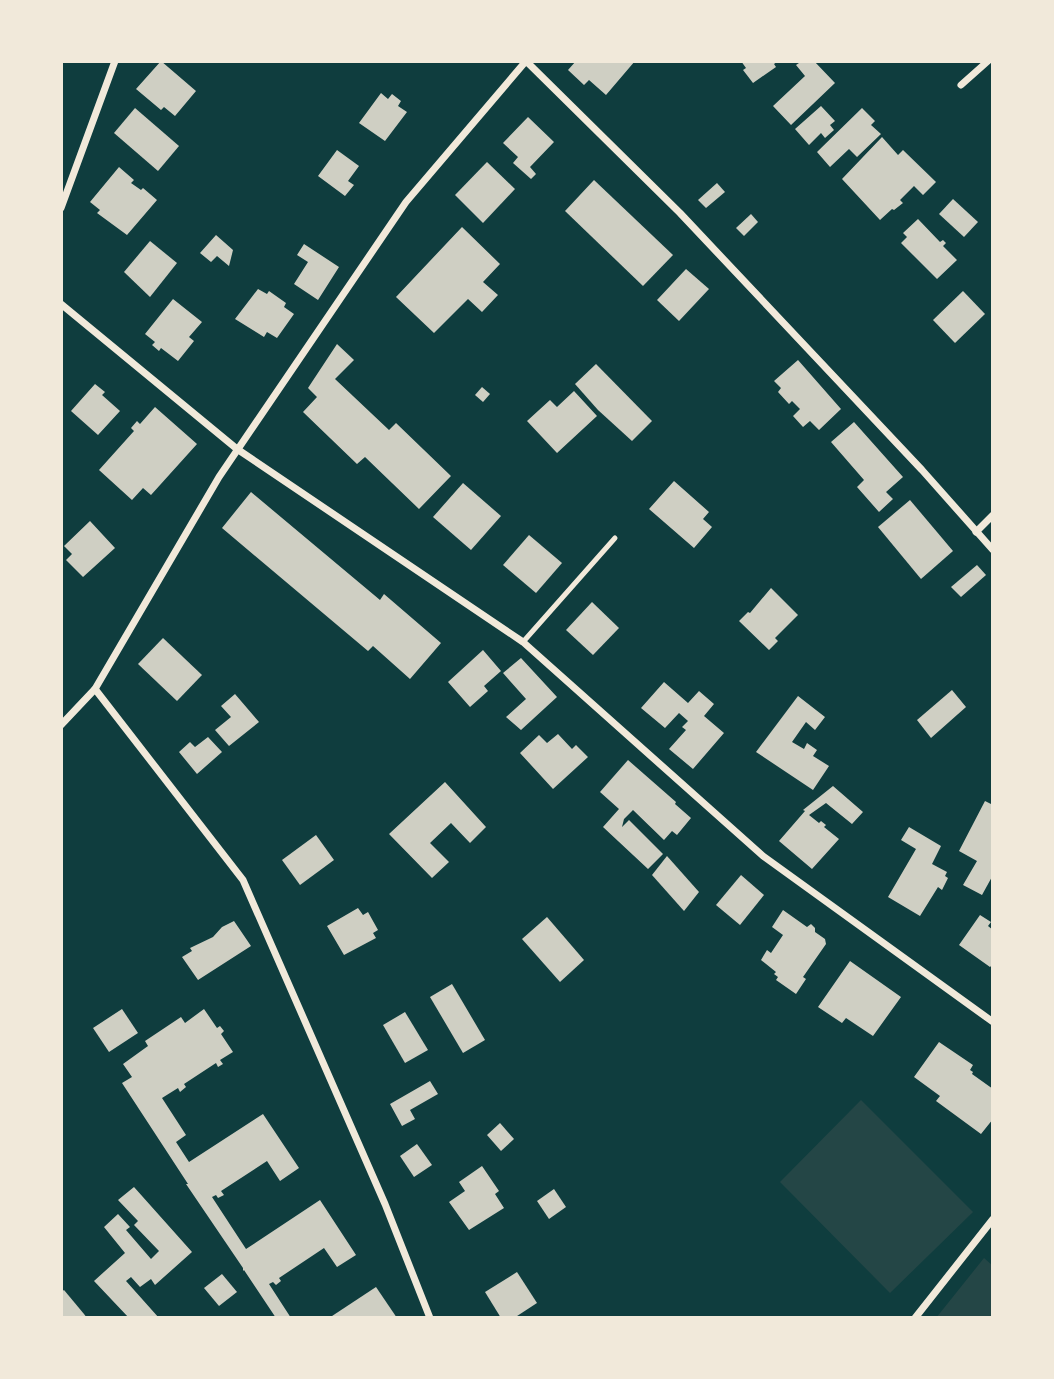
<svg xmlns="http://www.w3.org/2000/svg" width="1054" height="1379" viewBox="0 0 1054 1379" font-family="Figtree,sans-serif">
	<rect width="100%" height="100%" fill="#0f3d3e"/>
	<g fill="#244646">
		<path d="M861 1100 973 1212 890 1293 780 1182Z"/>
		<path d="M984 1258 993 1266V1318H936Z"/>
	</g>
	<g fill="#cfcfc3">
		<path d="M161 61 196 91 175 116 164 107 161 110 136 89Z"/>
		<path d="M576 61H635L606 95 589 80 584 85 568 70Z"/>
		<path d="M741 61H778L774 64 776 67 753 83 743 70 746 68Z"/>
		<path d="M802 61H814L835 83 791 125 773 106 805 76 796 65Z"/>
		<path d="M381 93 388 99 392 94 401 101 398 106 407 112 385 141 359 123Z"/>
		<path d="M821 106 835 121 830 125 834 130 825 138 821 133 809 145 795 129Z"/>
		<path d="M135 108 179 146 158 171 114 133Z"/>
		<path d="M862 108 875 121 871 125 881 134 857 157 849 149 830 167 817 152Z"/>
		<path d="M528 117 554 142 530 167 536 174 531 179 513 163 518 157 503 143Z"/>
		<path d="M882 137 898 155 903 150 936 182 923 195 914 186 900 200 903 203 894 210 892 209 880 220 842 179Z"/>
		<path d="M337 150 359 166 348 181 354 185 345 196 318 176Z"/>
		<path d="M487 162 515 189 483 223 455 195Z"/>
		<path d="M119 167 134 180 131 183 141 190 143 188 157 200 127 235 97 213 100 210 90 202Z"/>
		<path d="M594 180 673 255 643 286 565 211Z"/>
		<path d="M717 183 725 192 706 208 698 200Z"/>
		<path d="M953 199 978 222 964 237 939 214Z"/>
		<path d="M751 214 758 222 744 236 736 228Z"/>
		<path d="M918 219 940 242 943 240 946 243 943 246 957 260 937 279 901 243 907 237 903 233Z"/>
		<path d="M462 227 500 264 483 282 498 295 482 312 468 299 434 333 396 297Z"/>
		<path d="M216 235 233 250 229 266 217 256 211 262 200 253Z"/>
		<path d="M150 241 177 263 150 297 124 272Z"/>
		<path d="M304 244 339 267 318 300 294 284 308 262 297 255Z"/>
		<path d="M686 269 709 289 679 321 657 300Z"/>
		<path d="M258 289 267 294 269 291 286 303 284 307 294 314 277 338 267 332 264 337 235 319Z"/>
		<path d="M963 291 985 314 955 343 933 320Z"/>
		<path d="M173 299 202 322 189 337 194 341 178 361 161 348 159 351 152 345 155 342 145 334Z"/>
		<path d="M337 344 354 360 335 379 389 430 396 423 451 476 419 509 365 457 357 464 303 412 317 397 308 388Z"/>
		<path d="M798 360 841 409 819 430 810 421 803 427 793 416 800 409 792 401 789 404 778 392 781 388 774 381Z"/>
		<path d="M596 364 652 421 632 441 598 410 575 384Z"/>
		<path d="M95 384 105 392 102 395 120 411 98 435 71 411Z"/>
		<path d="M482 387 490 394 483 402 475 395Z"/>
		<path d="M574 391 597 416 557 453 527 421 550 400 557 407Z"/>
		<path d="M155 407 197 444 151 495 143 488 132 500 99 470 134 431 131 428 137 421 140 424Z"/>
		<path d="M854 422 903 477 886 492 893 499 879 512 857 487 864 480 831 442Z"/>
		<path d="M674 481 709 512 703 519 712 527 694 548 649 509Z"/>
		<path d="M463 483 501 516 471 550 433 517Z"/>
		<path d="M251 492 380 600 384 594 441 643 410 679 373 646 368 651 222 528Z"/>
		<path d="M910 500 953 551 921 579 878 527Z"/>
		<path d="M90 521 115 548 83 577 66 560 72 554 64 546Z"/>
		<path d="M529 535 562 563 536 593 503 565Z"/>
		<path d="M977 565 986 575 961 597 951 587Z"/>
		<path d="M771 588 798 615 775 638 778 641 769 650 739 621 748 612 750 613Z"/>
		<path d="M592 602 619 628 593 655 566 630Z"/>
		<path d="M163 638 202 675 177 701 138 664Z"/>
		<path d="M483 650 501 671 484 686 488 691 470 707 448 682Z"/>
		<path d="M521 658 557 697 521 730 506 717 526 699 503 673Z"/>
		<path d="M664 682 688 703 699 691 714 704 704 716 724 733 693 769 669 749 686 730 682 727 688 721 679 713 665 728 641 708Z"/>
		<path d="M952 690 966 707 931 738 917 720Z"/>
		<path d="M235 694 259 722 229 746 215 730 231 717 221 706Z"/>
		<path d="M798 696 825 717 815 730 806 722 792 742 804 749 807 743 817 750 813 756 829 766 813 790 756 752Z"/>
		<path d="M558 734 572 749 576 745 588 757 553 789 520 753 539 735 547 743Z"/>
		<path d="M208 737 222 752 197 774 179 752 190 742 195 747Z"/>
		<path d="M628 760 676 802 675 804 691 818 677 835 672 831 664 840 633 810 624 819 622 827 629 820 663 854 648 869 603 827 619 809 600 792Z"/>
		<path d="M445 782 486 827 470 843 451 823 430 843 449 862 432 878 389 834Z"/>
		<path d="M833 786 863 812 852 824 826 803 809 815 819 823 821 821 826 825 824 827 839 839 812 869 779 841 805 811 803 810Z"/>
		<path d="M985 801 993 805V875L982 895 963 885 977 861 959 851Z"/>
		<path d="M909 827 941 846 932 864 947 872 945 876 948 878 942 890 938 887 920 916 888 897 916 849 901 840Z"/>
		<path d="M316 835 334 860 300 885 282 860Z"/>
		<path d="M667 856 699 892 684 911 652 875Z"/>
		<path d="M741 875 764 895 740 925 716 905Z"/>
		<path d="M358 908 363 915 368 912 378 930 373 933 376 938 344 955 327 926Z"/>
		<path d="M783 910 807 927 811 924 815 928V932L825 939 826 944 803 977 806 979 796 994 776 980 778 977 774 974 776 972 761 960 767 950 771 953 783 935 772 927Z"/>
		<path d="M980 915 991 922 988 926 993 930V964L990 967 959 945Z"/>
		<path d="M547 917 584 960 560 982 522 939Z"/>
		<path d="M234 921 251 946 198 980 182 957 192 951 190 948 213 937 222 927Z"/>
		<path d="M850 961 901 997 873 1036 846 1018 842 1023 818 1007Z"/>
		<path d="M452 984 485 1040 463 1053 430 997Z"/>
		<path d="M122 1009 138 1033 109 1052 93 1028Z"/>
		<path d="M204 1009 217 1028 220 1026 224 1031 221 1034 233 1052 220 1060 223 1064 218 1067 216 1063 184 1084 186 1087 180 1092 178 1088 162 1098 186 1135 176 1142 189 1162 263 1114 299 1168 280 1181 267 1161 221 1191 224 1195 218 1198 216 1195 212 1197 246 1249 320 1200 356 1255 337 1267 324 1248 279 1278 281 1281 276 1285 273 1282 269 1284 291 1318H276L244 1270 243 1271V1268L186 1184H188L122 1083 132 1077 123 1064 148 1046 145 1041 181 1017 185 1023Z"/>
		<path d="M405 1012 428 1050 405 1063 383 1025Z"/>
		<path d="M939 1042 973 1065 970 1070 973 1072 972 1074 993 1089V1119L981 1134 936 1101 940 1096 914 1077Z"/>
		<path d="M430 1081 438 1094 410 1110 415 1119 402 1126 390 1104Z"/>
		<path d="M500 1123 514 1139 501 1151 487 1135Z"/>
		<path d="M417 1144 432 1165 414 1177 400 1156Z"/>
		<path d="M482 1166 499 1191 495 1194 504 1208 469 1230 449 1202 465 1191 459 1182Z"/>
		<path d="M134 1187 192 1252 155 1285 151 1279 140 1287 131 1277 126 1281 159 1318H129L94 1281 125 1253 104 1227 118 1214 130 1227 126 1230 151 1259 159 1251 134 1225 138 1221 118 1200Z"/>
		<path d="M554 1189 566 1207 549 1219 537 1201Z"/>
		<path d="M517 1272 537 1303 514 1318H501L485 1292Z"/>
		<path d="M222 1274 237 1292 219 1306 204 1288Z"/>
		<path d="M376 1287 397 1318H329Z"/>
		<path d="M64 1290 84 1314 87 1318H61V1292Z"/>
	</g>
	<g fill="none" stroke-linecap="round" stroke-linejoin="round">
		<path stroke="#f1e9da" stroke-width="5" d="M523 642 615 538"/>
		<g stroke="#f1e9da" stroke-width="7">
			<path d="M961 85 988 61"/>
			<path d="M61 208 115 61"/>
			<path d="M61 304 237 449 523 642 763 856 993 1022"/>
			<path d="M976 532 993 515"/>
			<path d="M95 689 243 880 385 1204 430 1318"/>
			<path d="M61 725 95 689 219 477 406 202 526 61 680 213 922 470 993 550"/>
			<path d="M915 1318 993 1219"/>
		</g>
	</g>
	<rect width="1054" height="1379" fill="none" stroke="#f1e9da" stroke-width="126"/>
</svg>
